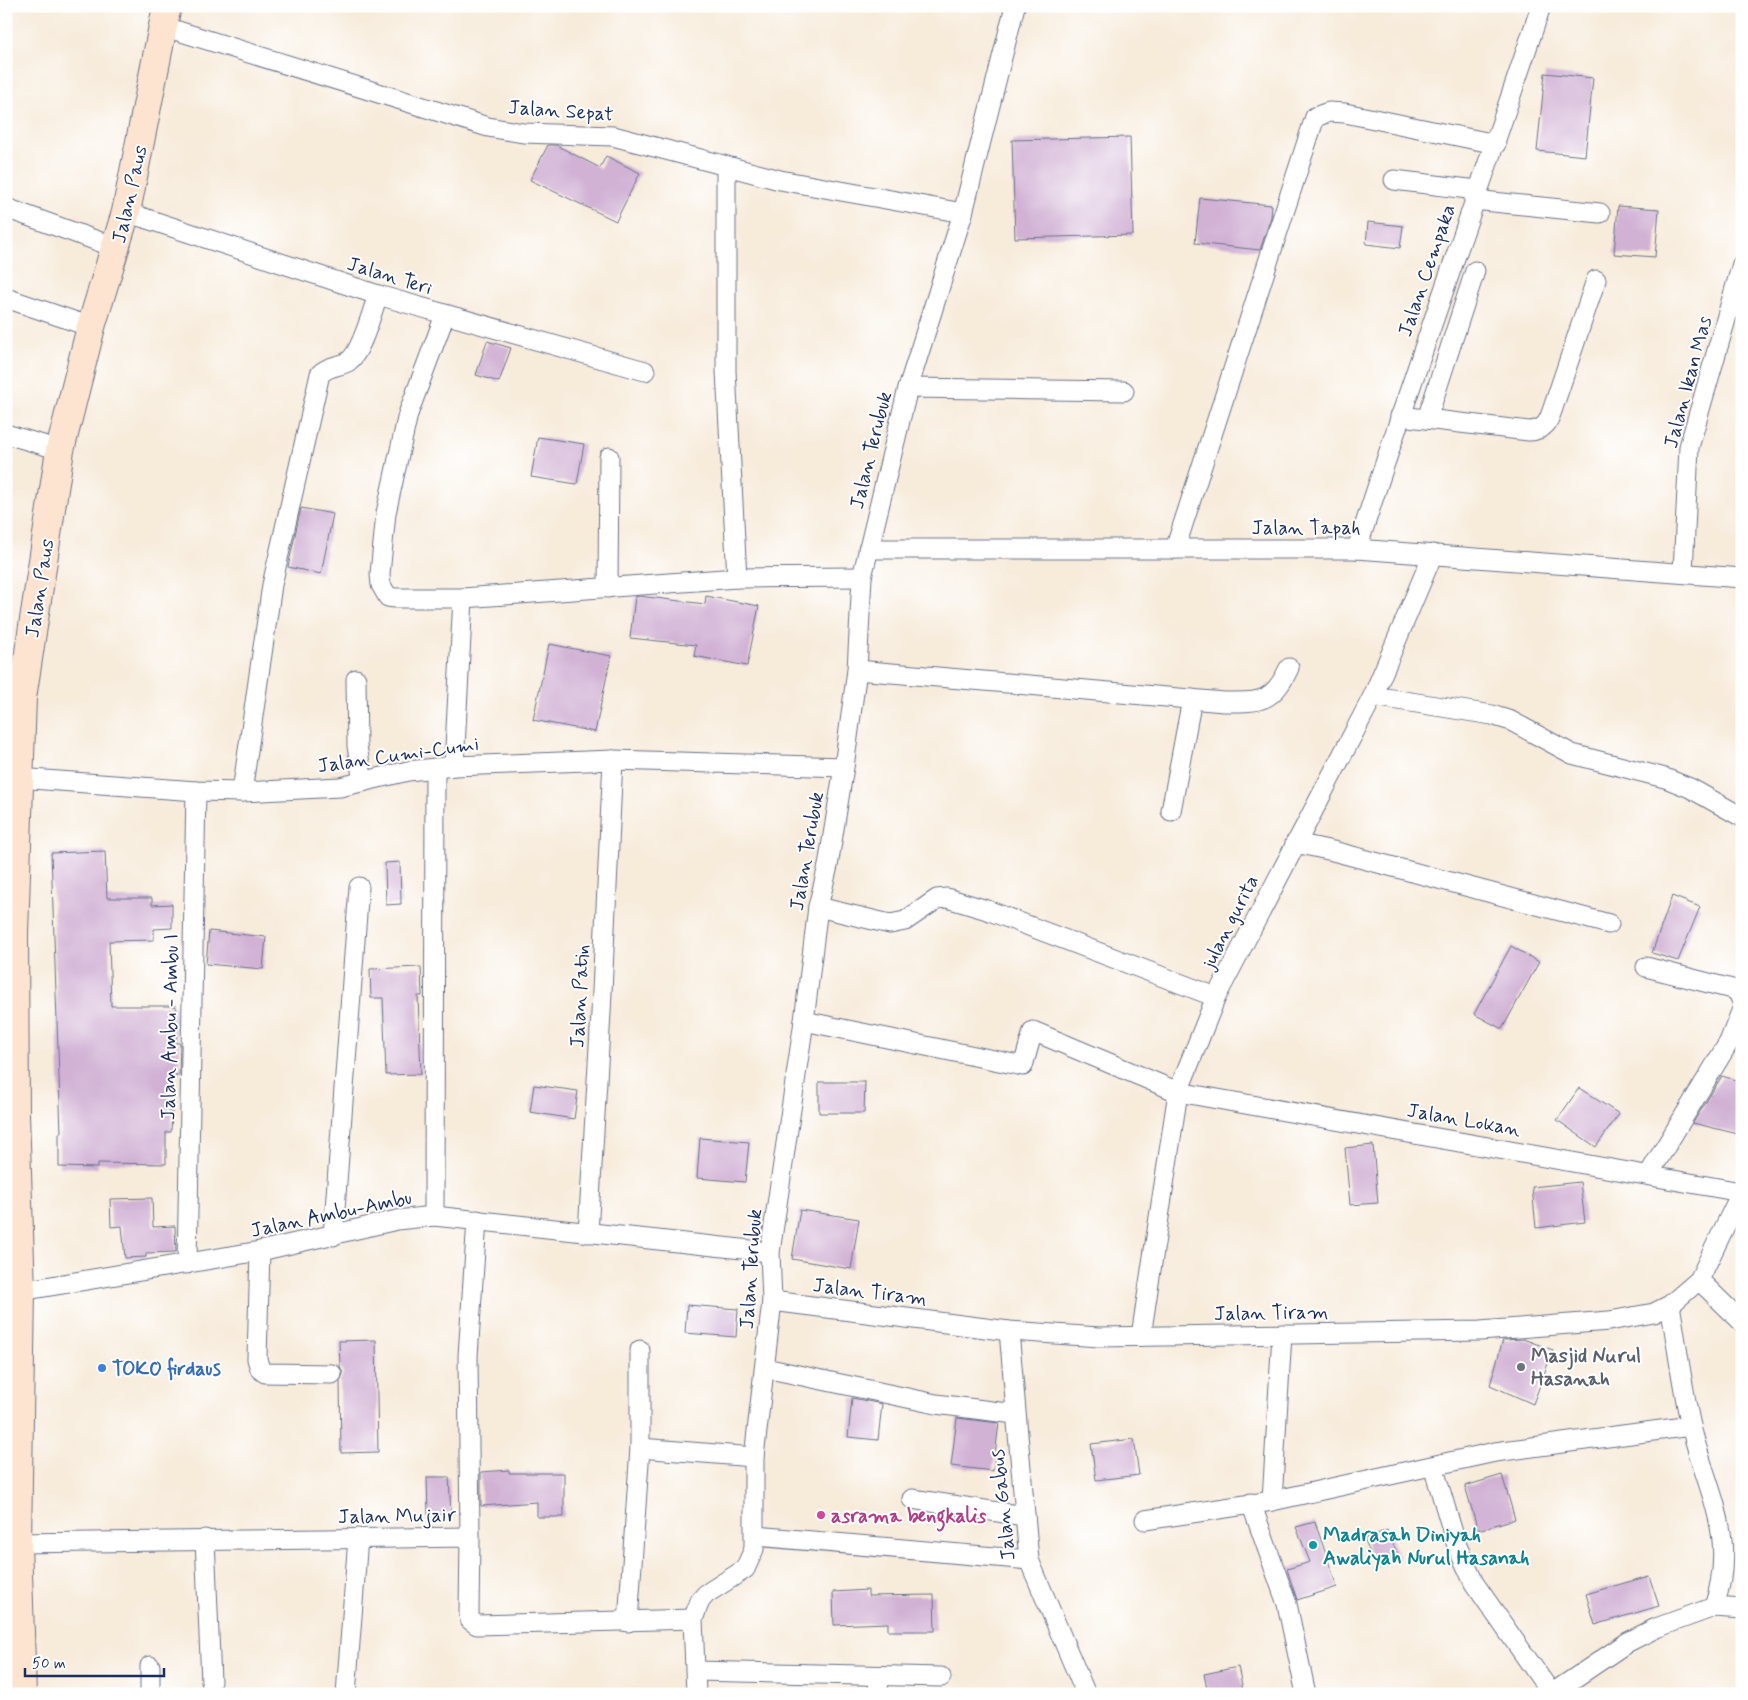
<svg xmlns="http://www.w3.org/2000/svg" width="1748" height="1700" viewBox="0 0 1748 1700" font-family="Mynerve,sans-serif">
	<rect width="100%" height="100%" fill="#fff"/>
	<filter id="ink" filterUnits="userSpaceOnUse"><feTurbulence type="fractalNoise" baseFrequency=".02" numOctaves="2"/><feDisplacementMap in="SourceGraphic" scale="10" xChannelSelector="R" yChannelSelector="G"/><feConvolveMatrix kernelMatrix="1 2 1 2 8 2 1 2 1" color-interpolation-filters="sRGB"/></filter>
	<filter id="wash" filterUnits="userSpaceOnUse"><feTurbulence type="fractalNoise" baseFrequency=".0096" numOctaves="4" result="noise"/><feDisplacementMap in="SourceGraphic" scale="20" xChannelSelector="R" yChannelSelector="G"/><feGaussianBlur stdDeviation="1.12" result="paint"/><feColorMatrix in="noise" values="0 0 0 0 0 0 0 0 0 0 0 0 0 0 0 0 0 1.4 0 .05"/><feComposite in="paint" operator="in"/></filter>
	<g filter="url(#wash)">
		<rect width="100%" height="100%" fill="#f7ebda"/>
		<g id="blocks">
			<g fill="#d1b2d5">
				<path d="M1545 73 1593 78 1585 156 1537 151Z"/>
				<path d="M1130 137 1133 235 1015 238 1012 140Z"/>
				<path d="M548 145H556L600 168 606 156 640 173 616 221 530 180Z"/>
				<path d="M1200 198 1272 205 1271 217 1260 250 1195 243Z"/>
				<path d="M1618 206 1659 209 1655 257 1614 254Z"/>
				<path d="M1368 222 1403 226 1400 248 1366 244Z"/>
				<path d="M487 341 511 348 499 382 476 375Z"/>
				<path d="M538 437 584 444 577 484 531 477Z"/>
				<path d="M301 508 333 514 321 574 288 567Z"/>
				<path d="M639 596 705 604 706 596 759 606 747 666 694 656 696 645 630 638 635 597Z"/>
				<path d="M549 644 611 656 595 732 533 720Z"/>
				<path d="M105 851 107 898H152V905L172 904V928L154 929V940L109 941 111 1006H176V1043H180L179 1075H171L169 1112H172L171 1132H166V1164L98 1163V1168L59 1167V1133H61L51 853Z"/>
				<path d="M400 862 401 904 386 905 385 863Z"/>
				<path d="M1672 896 1700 907 1678 961 1652 953Z"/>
				<path d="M209 931 266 937 263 969 206 964Z"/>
				<path d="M1511 946 1539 962 1502 1029 1474 1014Z"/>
				<path d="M421 967 422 996H418L421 1074 386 1075 383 998H371L370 969Z"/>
				<path d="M1722 1076 1742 1082V1135L1693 1123Z"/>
				<path d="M819 1082H865L864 1113H819Z"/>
				<path d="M534 1085 578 1091 574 1119 530 1112Z"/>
				<path d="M1579 1088 1619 1114 1596 1147 1557 1120Z"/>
				<path d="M700 1138 749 1142 745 1182 697 1178Z"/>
				<path d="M1373 1145 1378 1203 1350 1205 1345 1148Z"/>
				<path d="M1580 1182 1585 1222 1536 1228 1532 1187Z"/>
				<path d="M152 1198 153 1227 175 1226 176 1252 146 1253V1257L125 1258 122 1226 111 1227 110 1199Z"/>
				<path d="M800 1210 859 1219 851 1269 792 1259Z"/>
				<path d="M687 1305 738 1309 736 1337 685 1333Z"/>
				<path d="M1523 1339 1553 1350 1533 1404 1490 1385 1503 1340Z"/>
				<path d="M376 1340 378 1452 341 1453 340 1381 343 1374 340 1366 339 1341Z"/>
				<path d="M852 1398 882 1404 878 1440 848 1437Z"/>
				<path d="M957 1418 999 1423 993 1471 951 1466Z"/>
				<path d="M1134 1439 1139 1475 1096 1480 1091 1444Z"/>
				<path d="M509 1470V1473H564V1517H537V1502L481 1506V1472Z"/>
				<path d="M1502 1475 1515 1519 1478 1530 1465 1486Z"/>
				<path d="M427 1477H449L451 1514 428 1515Z"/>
				<path d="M1315 1522 1337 1587 1297 1600 1287 1569 1310 1562 1296 1527Z"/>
				<path d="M1387 1530 1399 1558 1376 1567 1364 1539Z"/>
				<path d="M1649 1576 1659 1606 1595 1625 1586 1594Z"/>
				<path d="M868 1590V1596L934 1595 935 1631H888V1623L834 1625 833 1592Z"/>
				<path d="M1238 1667 1244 1694H1208L1204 1674Z"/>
			</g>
		</g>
	</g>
	<g filter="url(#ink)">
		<use href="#blocks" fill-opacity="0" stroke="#687189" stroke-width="1"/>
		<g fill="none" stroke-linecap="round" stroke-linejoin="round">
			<g stroke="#687189" stroke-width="21">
				<g id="street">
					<path d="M162 26 488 127 523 133 613 136 780 180 963 213"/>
					<path d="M726 166V371L737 578"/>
					<path d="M1394 180 1477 190"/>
					<path d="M1474 200 1600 213"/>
					<path d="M6 208 117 248"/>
					<path d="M126 212 378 295 645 371"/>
					<path d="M6 298 91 327"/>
					<path d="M445 315 408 414 386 513 380 574 381 585 388 597 395 598H463L737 578 862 577"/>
					<path d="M908 388 1124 391"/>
					<path d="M1400 416 1529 431C1547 430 1549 420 1554 405L1596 280"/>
					<path d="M1427 419 1475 271"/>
					<path d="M6 434 60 450"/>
					<path d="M868 549H1357L1742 578"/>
					<path d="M1175 549 1315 117 1329 112 1345 113 1496 144"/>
					<path d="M1357 549C1415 367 1481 188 1541 6"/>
					<path d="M1683 572 1689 447 1742 264"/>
					<path d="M608 588 609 457"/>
					<path d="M857 670 1224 702C1260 702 1273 703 1289 668"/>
					<path d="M356 679 357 746 363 782"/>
					<path d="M1373 696 1492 715 1511 721 1572 754 1665 778 1690 788 1742 817"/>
					<path d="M454 766 463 598"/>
					<path d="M18 778 196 791 242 792 340 787 408 771 454 766 613 760 844 767"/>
					<path d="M242 792 272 585 320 374C329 365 340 367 349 361 362 351 372 311 378 295"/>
					<path d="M1171 811 1192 699"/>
					<path d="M1295 843 1333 851 1609 924"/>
					<path d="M818 907 890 924 905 921 937 899 947 898 987 910 1216 997"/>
					<path d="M1646 967 1732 989 1738 992 1742 1002"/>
					<path d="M804 1021 1023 1066 1033 1031 1178 1092 1741 1192"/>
					<path d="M1649 1174 1729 1042 1742 1009"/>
					<path d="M434 1216 435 768"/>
					<path d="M588 1233 601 1013 613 760"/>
					<path d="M333 1236 359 887"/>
					<path d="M260 1251 257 1359 260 1369 265 1373 332 1374"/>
					<path d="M187 1264 196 791"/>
					<path d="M1699 1280 1742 1191"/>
					<path d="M21 1291 260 1251 397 1220 434 1216 770 1252"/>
					<path d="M772 1301 1009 1331 1099 1337 1480 1331 1609 1321 1654 1313 1670 1305 1699 1280 1742 1322"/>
					<path d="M1670 1305C1677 1345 1682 1386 1691 1426 1707 1493 1738 1535 1714 1607"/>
					<path d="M1009 1331 1029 1560 1086 1694"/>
					<path d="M1141 1336 1178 1092 1216 997 1373 696 1433 554"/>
					<path d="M765 1368 936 1404 1015 1414"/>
					<path d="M640 1448 754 1457"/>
					<path d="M1433 1466 1457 1546 1474 1583 1551 1693"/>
					<path d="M912 1499 1025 1516"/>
					<path d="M1272 1501 1282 1334"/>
					<path d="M1251 1503 1287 1604 1306 1694"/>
					<path d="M1145 1520 1272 1501 1495 1452 1691 1426"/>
					<path d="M755 1536 1029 1560"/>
					<path d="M470 1537 468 1356 477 1220"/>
					<path d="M205 1539 211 1682"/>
					<path d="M17 1543 470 1537 469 1614 470 1620 477 1625 693 1619"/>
					<path d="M628 1622 640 1448V1350"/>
					<path d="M696 1671 941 1677"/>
					<path d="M150 1694V1666"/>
					<path d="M346 1694 358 1538"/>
					<path d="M696 1694 693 1619 700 1601 706 1594 745 1569 754 1549V1457L772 1301 770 1252 804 1021 818 907 828 866 844 767 857 670 862 577 908 388 963 213 1015 6"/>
					<path d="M878 1694 879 1676"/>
					<path d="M1551 1694 1628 1642 1656 1628 1714 1607 1742 1609"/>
				</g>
			</g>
			<g stroke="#687189" stroke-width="30">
				<path id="secondary" d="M22 1694 17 1543 21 1291 15 1114 14 933 22 698 60 450 91 327 126 212 167 6"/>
			</g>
			<use href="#street" stroke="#fff" stroke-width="19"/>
			<use href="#secondary" stroke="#fde4d0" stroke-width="28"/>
		</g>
	</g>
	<circle fill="#6b7280" stroke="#fff" stroke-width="2" cx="1521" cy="1367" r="5"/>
	<circle fill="#3f7fe0" stroke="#fff" stroke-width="2" cx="102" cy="1368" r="5"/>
	<circle fill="#d1479c" stroke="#fff" stroke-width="2" cx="821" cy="1515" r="5"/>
	<circle fill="#0f9aa8" stroke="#fff" stroke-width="2" cx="1313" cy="1545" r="5"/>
	<g text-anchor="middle" stroke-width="4" stroke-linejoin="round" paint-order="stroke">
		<g font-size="20" fill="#1b2f5e" stroke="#fff">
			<text transform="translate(561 110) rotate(4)" y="7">Jalan Sepat</text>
			<text transform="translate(129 194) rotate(-77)" y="7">Jalan Paus</text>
			<text transform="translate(1426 270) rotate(-71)" y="7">Jalan Cempaka</text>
			<text transform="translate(390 275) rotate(17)" y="7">Jalan Teri</text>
			<text transform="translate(1687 382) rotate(-75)" y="7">Jalan Ikan Mas</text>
			<text transform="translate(870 450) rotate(-76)" y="7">Jalan Terubuk</text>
			<text x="1306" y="534">Jalan Tapah</text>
			<text transform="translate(39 588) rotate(-81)" y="7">Jalan Paus</text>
			<text transform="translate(398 754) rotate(-8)" y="7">Jalan Cumi-Cumi</text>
			<text transform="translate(806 851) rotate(-80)" y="7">Jalan Terubuk</text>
			<text transform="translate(1229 922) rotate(-63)" y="7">julan gurita</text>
			<text transform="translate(579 996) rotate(-87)" y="7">Jalan Patin</text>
			<text transform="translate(169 1027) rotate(-89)" y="7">Jalan Ambu - Ambu I</text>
			<text transform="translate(1464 1119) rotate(10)" y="7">Jalan Lokan</text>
			<text transform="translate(331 1213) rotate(-12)" y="7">Jalan Ambu-Ambu</text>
			<text transform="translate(750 1269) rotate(-86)" y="7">Jalan Terubuk</text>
			<text transform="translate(870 1291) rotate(7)" y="7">Jalan Tiram</text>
			<text transform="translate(1271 1312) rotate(-1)" y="7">Jalan Tiram</text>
			<text transform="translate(1002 1505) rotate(-96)" y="7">Jalan Gabus</text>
			<text transform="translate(397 1515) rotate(-1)" y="7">Jalan Mujair</text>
		</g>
		<g font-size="20" font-weight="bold" fill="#5b616d" stroke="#fff" text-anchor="start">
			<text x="1531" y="1362">Masjid Nurul<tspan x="1531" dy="23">Hasanah</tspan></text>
		</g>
		<g font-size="20" font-weight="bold" fill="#366cbe" stroke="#fff" text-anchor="start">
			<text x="112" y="1375">TOKO firdaus</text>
		</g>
		<g font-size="20" font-weight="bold" fill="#b23c85" stroke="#fff" text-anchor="start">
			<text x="831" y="1522">asrama bengkalis</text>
		</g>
		<g font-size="20" font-weight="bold" fill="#0d838f" stroke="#fff" text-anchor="start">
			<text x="1323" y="1541">Madrasah Diniyah<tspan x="1323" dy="23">Awaliyah Nurul Hasanah</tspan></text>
		</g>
	</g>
	<rect width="1748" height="1700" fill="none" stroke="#fff" stroke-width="25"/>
	<path d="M25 1668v8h139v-8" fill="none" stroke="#1b2f5e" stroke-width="2.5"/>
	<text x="32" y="1668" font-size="15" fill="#1b2f5e" stroke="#ffffff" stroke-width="4" paint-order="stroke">50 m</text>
</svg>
